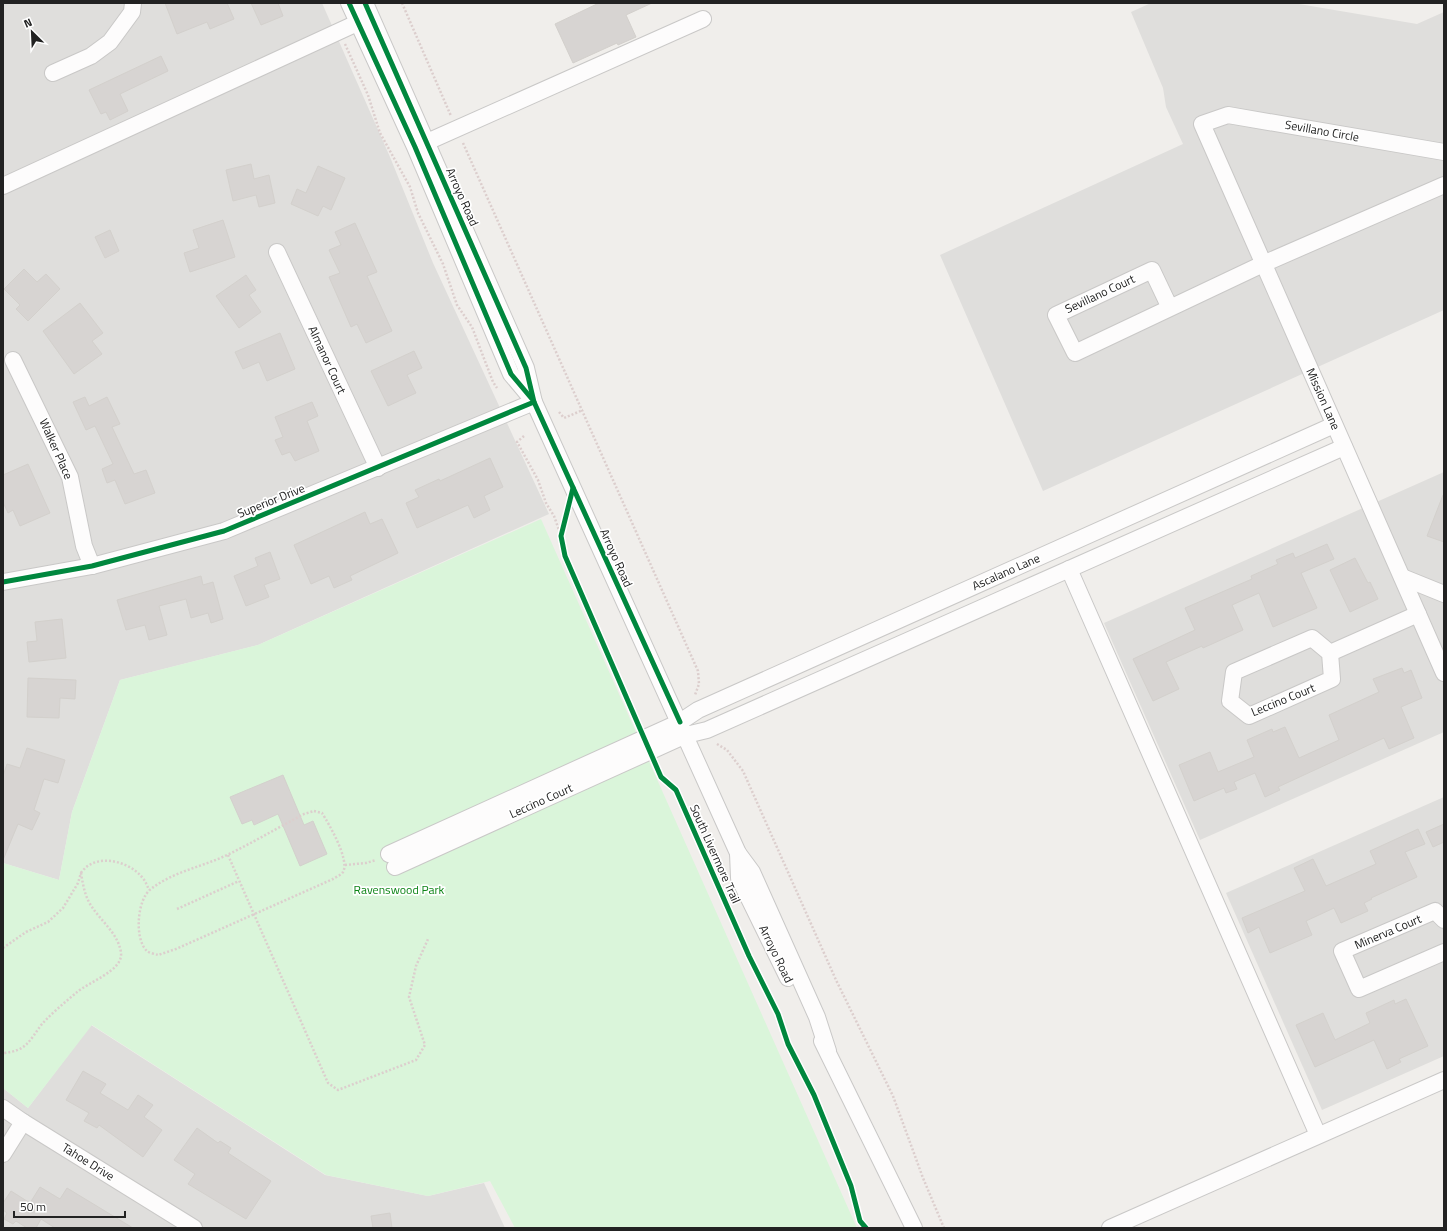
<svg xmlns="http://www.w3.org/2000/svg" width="1447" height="1231" viewBox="0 0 1447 1231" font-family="'Titillium Web',sans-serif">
	<rect width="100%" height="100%" fill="#f0eeeb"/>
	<g fill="#dfdedc">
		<path d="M3 3H322L390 157 433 263 549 514 258 645 120 680 72 812 59 880 3 863Z"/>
		<path d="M1151 3H1293L1417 24 1444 12V310L1043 491 940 255 1183 144 1166 107 1163 88 1131 12Z"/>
		<path d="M1444 472V732L1200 840 1104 623Z"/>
		<path d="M1444 797V1056L1322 1110 1226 893Z"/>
		<path d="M91 1025 325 1175 428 1196 484 1183 505 1228H3V1088L28 1108Z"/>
	</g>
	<path fill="#daf5da" d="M541 519 857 1228H515L490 1181 428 1196 326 1175 92 1025 28 1108 3 1088V863L59 880 72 812 120 680 258 645Z"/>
	<g fill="#d7d4d2" stroke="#d3d0cc">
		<path d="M165 3H227L234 19 210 29 207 22 177 34Z"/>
		<path d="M251 3H278L283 16 261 25Z"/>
		<path d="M599 3H652L626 15 636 37 618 45 617 43 573 63 555 24Z"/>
		<path d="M161 56 168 71 120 94 128 111 110 120 106 112 101 114 89 90Z"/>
		<path d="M251 164 254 179 269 175 275 203 259 207 256 195 233 201 226 170Z"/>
		<path d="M318 166 345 178 331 210 323 206 318 216 291 204 297 189 306 193Z"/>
		<path d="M223 220 235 257 190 272 184 253 199 248 193 230Z"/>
		<path d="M355 223 377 272 367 276 392 331 366 343 357 324 351 327 329 277 340 273 329 250 341 245 335 232Z"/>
		<path d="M110 230 119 251 105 258 95 237Z"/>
		<path d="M24 269 37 282 46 274 60 289 28 321 16 309 20 305 4 289Z"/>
		<path d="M246 275 256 290 249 295 261 312 239 328 216 296Z"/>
		<path d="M80 303 103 333 92 341 102 354 74 374 43 331Z"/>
		<path d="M280 333 295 369 267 381 259 362 243 369 235 352Z"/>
		<path d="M414 351 422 368 407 375 416 393 388 406 371 371Z"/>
		<path d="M85 397 89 406 107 397 120 424 112 427 134 474 146 470 155 493 125 504 115 480 107 483 102 469 113 464 95 426 86 430 73 402Z"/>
		<path d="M312 402 318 416 307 421 319 451 295 461 290 452 282 455 275 440 283 437 275 417Z"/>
		<path d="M490 458 503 487 484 496 490 510 474 518 468 505 417 528 406 503 419 497 415 490 439 479 440 481Z"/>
		<path d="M28 464 50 513 20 526 13 510 8 513 3 502V475Z"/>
		<path d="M1443 495H1444V542L1427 536Z"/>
		<path d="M365 512 370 524 382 519 398 553 350 576 352 580 334 588 329 576 311 584 294 545Z"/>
		<path d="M1327 544 1334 559 1301 573 1317 608 1273 627 1259 593 1232 605 1243 630 1203 648 1202 646 1166 662 1179 689 1153 701 1133 659 1195 630 1185 608 1252 579 1251 576 1278 564 1276 560 1293 553 1295 558Z"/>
		<path d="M270 552 280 579 264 585 269 597 246 606 234 576 258 566 255 558Z"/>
		<path d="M1355 558 1368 583 1370 582 1378 599 1350 612 1330 570Z"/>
		<path d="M201 576 203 585 213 582 223 619 211 623 208 613 191 618 186 599 159 606 167 635 149 640 145 625 126 630 117 600Z"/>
		<path d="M62 619 66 658 29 662 27 642 37 641 35 622Z"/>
		<path d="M1402 668 1404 673 1411 670 1422 698 1401 707 1414 738 1389 749 1384 738 1278 787 1280 790 1265 797 1255 773 1234 782 1237 789 1226 793 1224 788 1194 801 1179 765 1210 752 1218 772 1254 757 1247 740 1272 729 1273 732 1285 727 1299 758 1339 740 1329 715 1379 692 1373 679Z"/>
		<path d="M28 678 76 680 75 699 60 698 59 718 27 717Z"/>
		<path d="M27 748 65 760 58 783 44 779 34 810 40 813 32 830 18 824 3 860V776L7 764 20 768Z"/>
		<path d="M283 775 304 825 313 821 327 854 300 866 278 814 254 825 252 820 242 824 230 797Z"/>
		<path d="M1444 824V842L1433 847 1426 832Z"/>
		<path d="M1418 829 1425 844 1405 852 1417 877 1371 898 1372 899 1364 903 1368 911 1341 923 1334 908 1306 921 1312 935 1270 953 1259 927 1248 933 1242 918 1305 891 1294 868 1313 859 1326 886 1376 864 1370 851Z"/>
		<path d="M1406 999 1428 1046 1399 1059 1401 1062 1387 1069 1374 1040 1315 1067 1296 1025 1323 1013 1335 1040 1370 1023 1366 1013 1394 1000 1395 1004Z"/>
		<path d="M83 1071 106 1084 100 1093 128 1110 138 1095 153 1105 144 1117 162 1130 143 1157 99 1125 97 1128 84 1121 89 1113 66 1100Z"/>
		<path d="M197 1128 218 1143 220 1141 231 1148 228 1153 271 1181 246 1219 188 1184 195 1174 174 1160Z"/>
		<path d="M40 1187 60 1199 67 1188 133 1228H55L41 1219 36 1228H27L16 1221 13 1224 4 1219 7 1213 3 1210V1203L11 1191 30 1203Z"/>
		<path d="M390 1213 392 1228H373L371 1216Z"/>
	</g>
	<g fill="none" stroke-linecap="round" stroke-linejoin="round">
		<g stroke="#c9c8c7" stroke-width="18">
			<g id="minor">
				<path d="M349 3 415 147 511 374 532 399"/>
				<path d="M365 3 526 368 534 402 738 853 752 872 817 1017 828 1051"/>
				<path d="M53 73 91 56 110 42 132 12 133 3"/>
				<path d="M418 146 703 19"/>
				<path d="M1444 152 1228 115 1202 124 1444 673"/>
				<path d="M3 186 368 18"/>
				<path d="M277 252 378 468"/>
				<path d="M1170 308 1152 270 1056 315 1075 353 1263 264 1444 185"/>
				<path d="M13 360 70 477 84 546 92 566"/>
				<path d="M1069 569 1318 1135"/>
				<path d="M1402 577 1444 594"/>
				<path d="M3 582 92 566 224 531 534 402"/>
				<path d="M1330 653 1312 638 1234 672 1230 701 1249 716 1332 679 1330 653 1418 614"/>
				<path d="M738 853 739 878 788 978"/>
				<path d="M389 854 680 722 698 710 1334 425"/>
				<path d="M395 867 686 735 707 730 1344 447"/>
				<path d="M1444 920 1435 911 1342 951 1359 989 1444 952"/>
				<path d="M822 1041 914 1228"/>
				<path d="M3 1108 23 1122 194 1228"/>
				<path d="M3 1154 23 1122"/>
				<path d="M1110 1228 1444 1080"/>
			</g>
		</g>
		<g stroke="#dccecd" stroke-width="2.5" stroke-dasharray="2 2" stroke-linecap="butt">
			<path d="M402 3 451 116"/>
			<path d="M345 44 368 95 380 133 410 187 418 213 443 264 457 305 472 327 493 382 497 388"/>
			<path d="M463 143 698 671 699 684 695 695"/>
			<path d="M559 412 564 418 583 410"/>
			<path d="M524 436 517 442 538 480 546 503 554 516 561 536"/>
			<path d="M717 744 727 750 743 771 836 980 893 1096 923 1178 944 1228"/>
			<path d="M314 811 322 813C329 824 350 860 343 872 341 875 336 877 333 879L176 949 158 955C155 954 149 953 147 951 134 939 137 899 151 889 174 871 203 867 229 854 254 842 279 827 304 814Z"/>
			<path d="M228 855 328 1083 338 1090 416 1060 425 1045 409 997 416 966 428 939"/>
			<path d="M345 865 366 863 376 860"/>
			<path d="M81 873C94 853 127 860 141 876 145 880 147 885 149 890"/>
			<path d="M177 909 239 881"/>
			<path d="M3 948 26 932 48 922 63 908 78 883 81 873C83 885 85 897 92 907 102 922 119 935 121 953 123 971 88 982 76 993 64 1003 52 1013 42 1024 29 1041 27 1051 3 1053"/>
		</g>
		<use href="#minor" stroke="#fdfcfc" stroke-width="16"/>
		<g stroke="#fff" stroke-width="8">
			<g id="cycleway">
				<path d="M349 3 415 147 511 374 532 399"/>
				<path d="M365 3 526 368 534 402 680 722"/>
				<path d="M573 488 561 536 565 556 661 777 676 790 749 956 778 1014 788 1044 814 1095 851 1186 860 1221 866 1228"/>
				<path d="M3 582 92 566 224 531 534 402"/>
			</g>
		</g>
		<use href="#cycleway" stroke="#00873e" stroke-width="5"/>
	</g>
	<g text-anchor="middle" stroke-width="3.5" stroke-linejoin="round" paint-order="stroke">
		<g font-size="12" fill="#222" stroke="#fff">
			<text transform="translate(1322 131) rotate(10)" y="4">Sevillano Circle</text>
			<text transform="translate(462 197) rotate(66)" y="4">Arroyo Road</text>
			<text transform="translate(1100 294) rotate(-25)" y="4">Sevillano Court</text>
			<text transform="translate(327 360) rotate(65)" y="4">Almanor Court</text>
			<text transform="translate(1323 399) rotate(66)" y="4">Mission Lane</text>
			<text transform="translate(56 449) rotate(66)" y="4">Walker Place</text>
			<text transform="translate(271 501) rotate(-22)" y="4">Superior Drive</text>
			<text transform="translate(616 558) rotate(66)" y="4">Arroyo Road</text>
			<text transform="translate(1006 572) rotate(-24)" y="4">Ascalano Lane</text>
			<text transform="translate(1283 700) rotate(-22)" y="4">Leccino Court</text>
			<text transform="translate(541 801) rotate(-24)" y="4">Leccino Court</text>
			<text transform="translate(715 854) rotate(66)" y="4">South Livermore Trail</text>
			<text transform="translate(1388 932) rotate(-23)" y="4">Minerva Court</text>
			<text transform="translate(776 954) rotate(64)" y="4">Arroyo Road</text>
			<text transform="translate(88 1162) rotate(32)" y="4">Tahoe Drive</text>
		</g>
		<g font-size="12" fill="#0c8416" stroke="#fff">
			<text x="399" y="894">Ravenswood Park</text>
		</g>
	</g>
	<rect width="1447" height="1231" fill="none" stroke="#222222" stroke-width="8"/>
	<g transform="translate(32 32) rotate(336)" stroke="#ffffff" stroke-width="3" paint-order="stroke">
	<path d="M0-3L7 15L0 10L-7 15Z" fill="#222222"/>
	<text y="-6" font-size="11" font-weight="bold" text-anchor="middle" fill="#222222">N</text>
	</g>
	<path d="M14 1211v6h111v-6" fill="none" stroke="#222222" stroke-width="2"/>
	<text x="20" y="1211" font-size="12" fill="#222222" stroke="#ffffff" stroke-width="3" paint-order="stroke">50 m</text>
</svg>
